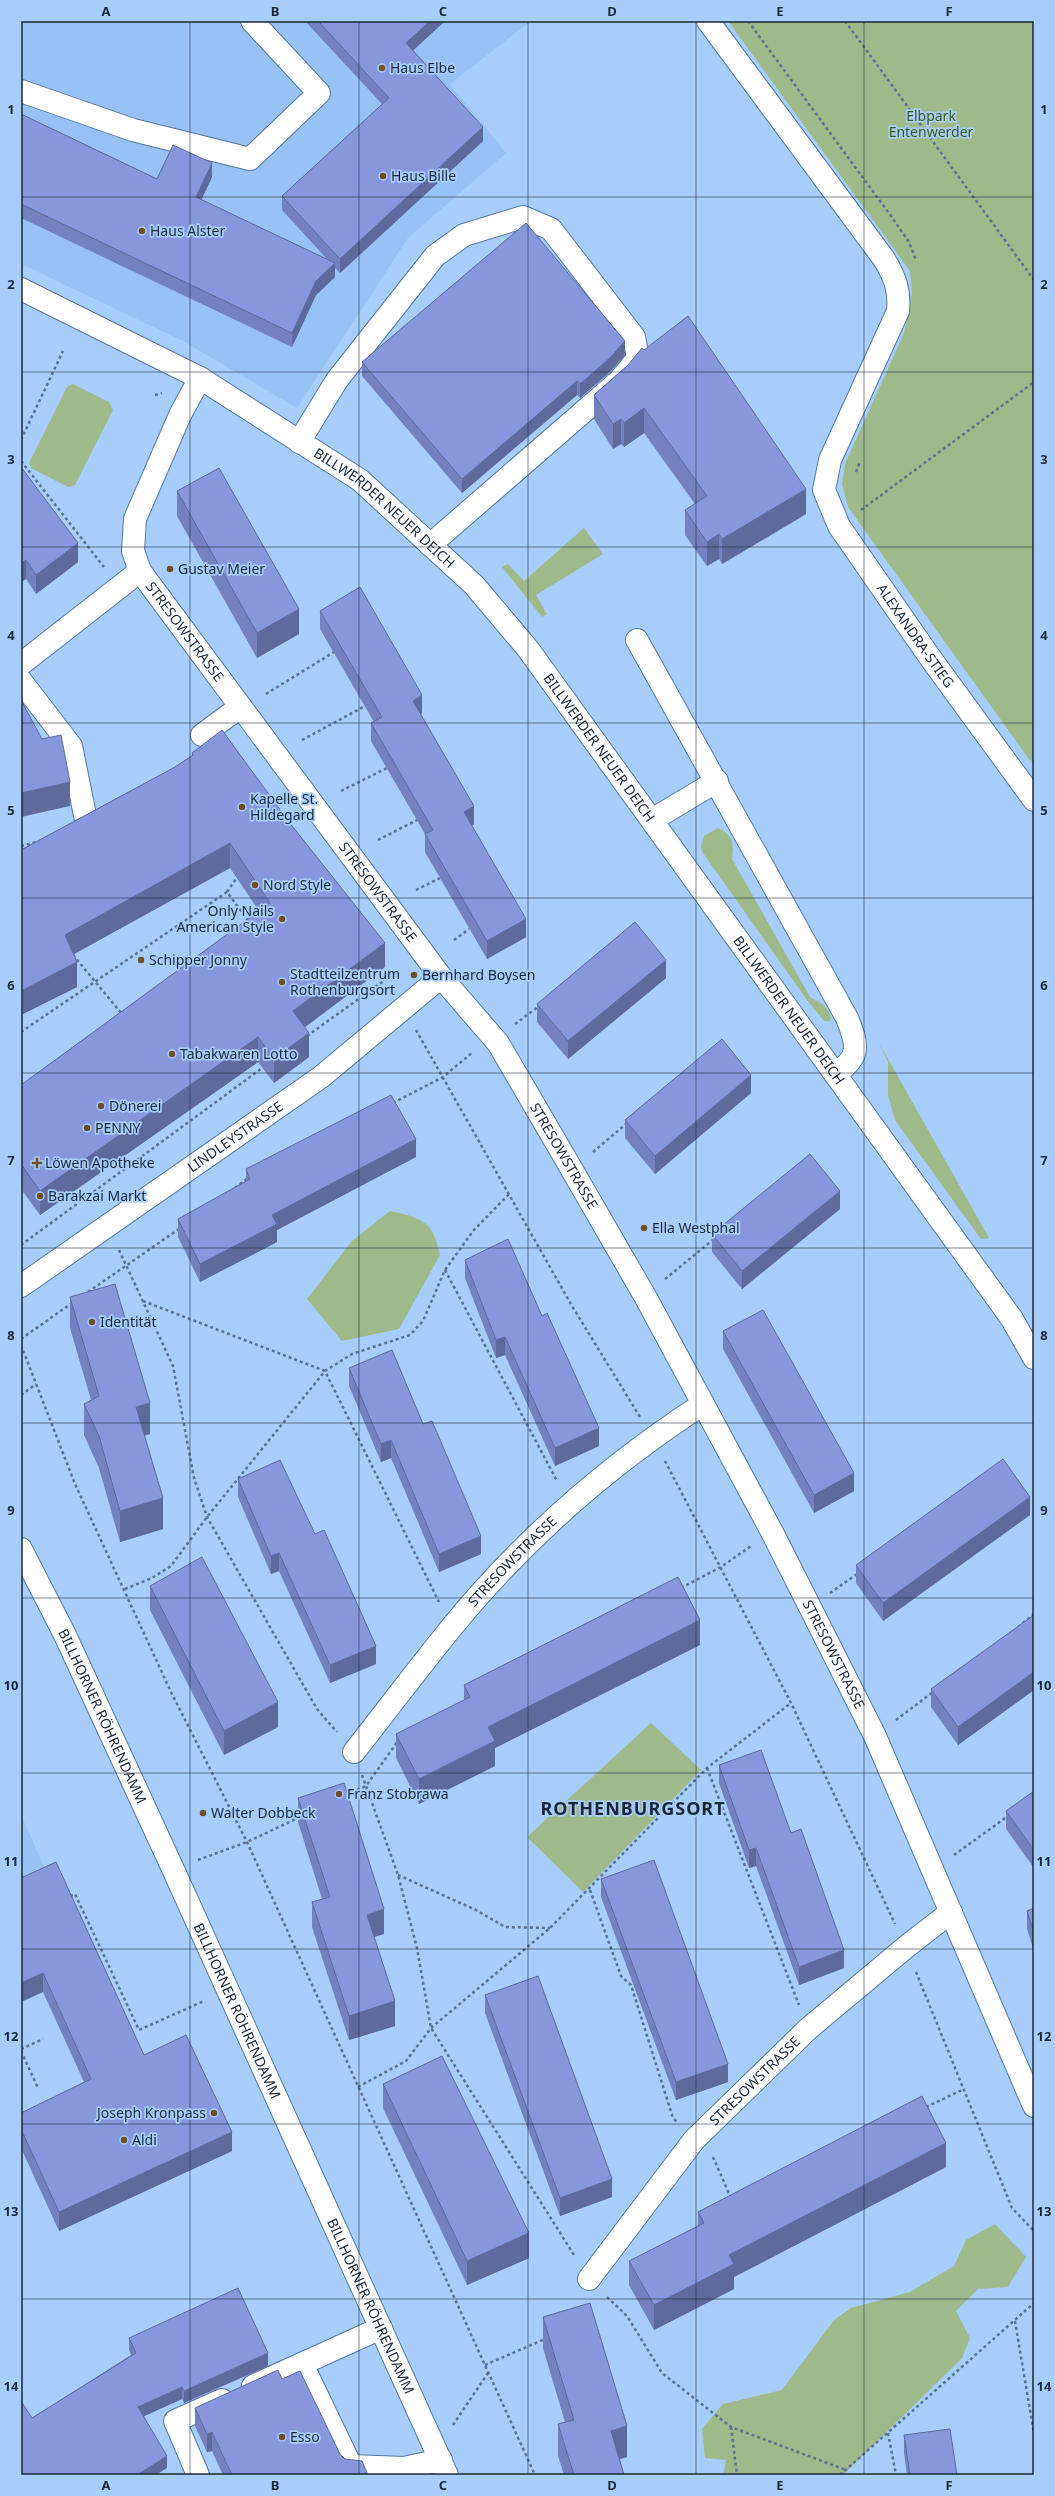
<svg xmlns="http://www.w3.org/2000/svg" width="1055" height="2496" viewBox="0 0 1055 2496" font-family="'Noto Sans',sans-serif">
	<rect width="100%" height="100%" fill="#a7cdfa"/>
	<g fill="#98c2f5">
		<path d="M21 21H531L450 84 506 153 408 238 297 408 183 341 21 264Z"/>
		<path d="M21 1815 50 1880 21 1894Z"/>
	</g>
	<g fill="#9eba8a">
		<path d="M728 21H1034V766L848 507 842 484 845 464 904 333 912 294 910 271Z"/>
		<path d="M73 384 109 402 113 410 75 485 68 487 31 468 29 463 67 387Z"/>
		<path d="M584 528 603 554 536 595 547 614 542 617 502 567 508 564 524 581Z"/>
		<path d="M718 828C733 834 734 844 732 859L810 997C819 1002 833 1009 830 1021H824L807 1000 703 853 701 847 704 836Z"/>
		<path d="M879 1043 989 1238 981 1239 895 1120 888 1095V1062Z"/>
		<path d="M390 1211C422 1218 433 1221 440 1255L399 1329 342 1341 307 1299 352 1241Z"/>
		<path d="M651 1723 701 1770 583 1892 527 1837Z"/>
		<path d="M995 2224 1026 2257 1008 2287 978 2289 956 2311 970 2338 962 2358 843 2475H723L726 2460 705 2458 702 2429 723 2404 782 2390 834 2320 851 2308 910 2292 954 2266 966 2240Z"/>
	</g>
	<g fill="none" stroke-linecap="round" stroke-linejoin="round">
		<g stroke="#5578a1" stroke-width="24">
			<g id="minor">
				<path id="s1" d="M708 21 884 259C895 277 900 290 898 311L830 460 824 490 839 526 929 656 1034 800"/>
				<path d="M21 91 133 130 250 159 319 93 252 21"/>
				<path id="s2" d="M21 289 200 378 360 480 474 585 528 649 1012 1319 1034 1358"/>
				<path id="s3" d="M200 378 180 415 135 519 133 551 140 571 441 977 498 1043 564 1156 646 1298 772 1532 875 1736 1034 2106"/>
				<path d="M299 442 337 380 435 256 464 235 523 217 551 229 634 337 638 358 620 380 430 545"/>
				<path d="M637 640 847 1018C858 1045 861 1057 835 1074"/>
				<path d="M21 664 140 571"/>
				<path d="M21 681 71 746 86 820"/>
				<path d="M202 735 240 707"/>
				<path d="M652 820 717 781"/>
				<path id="s4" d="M21 1286 321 1077 441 977"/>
				<path id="s5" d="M21 1549 65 1635 173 1869 447 2475"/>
				<path id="s6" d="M354 1752C386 1711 418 1669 451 1628 522 1541 609 1465 703 1404"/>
				<path id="s7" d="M589 2279 694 2140 808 2029 906 1947 951 1912"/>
				<path d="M302 2364 351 2466 404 2468 441 2460"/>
				<path d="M253 2386 381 2328"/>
				<path d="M198 2475 175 2421 222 2400"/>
			</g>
		</g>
		<g stroke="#5a7391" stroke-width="2.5" stroke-dasharray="3 3" stroke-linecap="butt">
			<path d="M748 21 891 216 909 242 916 260"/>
			<path d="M845 21 1034 280"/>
			<path d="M155 395 162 393"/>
			<path d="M21 440 63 351"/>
			<path d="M21 461 104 567"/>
			<path d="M856 472 860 462"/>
			<path d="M861 510 1034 382"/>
			<path d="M266 694 334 652"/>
			<path d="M302 740 365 706"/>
			<path d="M341 791 387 768"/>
			<path d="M378 840 417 820"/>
			<path d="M21 846 36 842"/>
			<path d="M416 890 440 878"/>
			<path d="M227 892 238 876"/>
			<path d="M454 940 469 929"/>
			<path d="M73 955 122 1014"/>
			<path d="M515 1024 538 1007"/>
			<path d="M416 1030 572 1306 640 1417"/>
			<path d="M21 1032 227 892 249 922"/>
			<path d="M307 1036 399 970"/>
			<path d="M393 1103 443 1077 473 1052"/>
			<path d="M593 1152 626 1124"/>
			<path d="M235 1188 248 1178"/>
			<path d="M21 1245 265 1066"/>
			<path d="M119 1250 173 1366 194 1478 207 1517 317 1709 337 1732"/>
			<path d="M445 1270 557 1481"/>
			<path d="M665 1279 714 1239"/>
			<path d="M88 1292 179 1229"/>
			<path d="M143 1301 325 1371 439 1602"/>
			<path d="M21 1339 72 1303"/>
			<path d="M21 1345 75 1484 171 1692 247 1842 535 2475"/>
			<path d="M21 1395 36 1384"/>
			<path d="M665 1461 791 1703 895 1924"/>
			<path d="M681 1588 721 1567 751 1546"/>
			<path d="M125 1589 152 1578 171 1566 207 1517 325 1371 352 1354 410 1335 423 1321 445 1270 473 1231 509 1194"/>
			<path d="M830 1593 857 1574"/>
			<path d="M1018 1627 1034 1614"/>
			<path d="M896 1720 933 1692"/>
			<path d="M707 1768 799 2005"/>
			<path d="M362 1775 398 1875 417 1948 431 2028 574 2255"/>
			<path d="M346 1795 366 1786 398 1741"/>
			<path d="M954 1855 1008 1816"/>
			<path d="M198 1860 247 1842 300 1817"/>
			<path d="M398 1875 476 1910 505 1927 550 1928"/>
			<path d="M590 1890 621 1976 631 1985 673 2118 677 2122"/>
			<path d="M70 1896 75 1894 139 2030 204 2001"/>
			<path d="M916 1972 1012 2208 1034 2231"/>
			<path d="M21 2049 43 2039"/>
			<path d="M21 2051 38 2088"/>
			<path d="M358 2087 406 2061 431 2028 550 1928 707 1768 791 1703"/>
			<path d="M926 2107 964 2089"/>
			<path d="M713 2157 731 2198"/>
			<path d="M607 2297 627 2316 662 2373 731 2427 846 2470"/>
			<path d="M1015 2321 1034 2434"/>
			<path d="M485 2365 545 2339"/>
			<path d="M453 2425 488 2373"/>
			<path d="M731 2427 737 2475"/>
			<path d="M888 2433 896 2475"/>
			<path d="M840 2475 1034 2303"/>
		</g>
		<use href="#minor" stroke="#fff" stroke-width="22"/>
	</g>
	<g fill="#7382bf">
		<path d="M305 21H445L413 50 483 141 340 273 335 268V277L316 295 292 347 21 218V114L157 179 212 177 201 200 327 259 282 210V196L382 104Z"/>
		<path d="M625 355 611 371 580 398 577 395 462 493 362 376V362Z"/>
		<path d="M628 365 806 514 722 564 719 559 707 566 685 535V510L695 504 644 433 624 447 621 444 613 449 594 419V395Z"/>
		<path d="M21 467 78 562 36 594 26 579Z"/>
		<path d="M177 491 299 634 257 658 177 516Z"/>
		<path d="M320 611 422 713 421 714 474 824 472 826 526 937 487 959 425 852V834L371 741V723L374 722 320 629Z"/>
		<path d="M192 753 385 967 305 1027 309 1057 274 1083 258 1062 40 1215 21 1189V1085L259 911 230 868 74 954 77 987 23 1014H21V850L175 767 192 756Z"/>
		<path d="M666 978 568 1059 537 1022V1004Z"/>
		<path d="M751 1093 655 1174 625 1138V1120Z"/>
		<path d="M416 1157 277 1230V1242L200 1282 178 1237V1219L246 1181V1169Z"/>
		<path d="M840 1209 742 1289 712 1252V1234Z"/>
		<path d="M465 1260 599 1446 555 1466 505 1355 496 1358 465 1278Z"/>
		<path d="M70 1297 150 1434 144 1436 163 1529 120 1542 99 1468 84 1435V1404L91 1400 70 1328Z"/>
		<path d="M723 1331 854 1491 814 1513 723 1349Z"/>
		<path d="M349 1368 423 1424 481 1554 439 1572 391 1458 381 1462 349 1386Z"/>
		<path d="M238 1479 376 1664 330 1683 279 1571 271 1574 238 1497Z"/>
		<path d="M1030 1515 883 1621 856 1583V1565Z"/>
		<path d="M150 1586 278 1727 224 1755 150 1610Z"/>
		<path d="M1034 1615V1690L958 1745 931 1707V1689Z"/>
		<path d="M700 1645 495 1748V1766L419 1804 396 1758V1734L464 1700V1685Z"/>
		<path d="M719 1765 791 1833 844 1968 799 1985 756 1866 749 1868 719 1783Z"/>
		<path d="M1034 1791V1868L1006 1829V1811Z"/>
		<path d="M298 1798 384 1934 374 1937 395 2026 349 2040 312 1927V1902L322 1899 298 1822Z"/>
		<path d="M21 1878 144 2055 232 2151 59 2231 21 2148V2113L84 2082 43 1992Z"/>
		<path d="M601 1879 728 2082 676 2100 601 1897Z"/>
		<path d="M1034 1908V1951L1027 1929V1911Z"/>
		<path d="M485 1995 612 2197 560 2216 485 2013Z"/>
		<path d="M383 2084 529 2258 467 2285 383 2108Z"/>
		<path d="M946 2167 734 2277V2289L654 2330 629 2285V2261L698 2226V2212Z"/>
		<path d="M543 2317 627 2457 620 2459 624 2475H564L558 2456V2424L565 2422 543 2348Z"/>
		<path d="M129 2338 268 2366 184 2403 182 2399 144 2416 167 2468 32 2418 131 2355 129 2350Z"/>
		<path d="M282 2379 340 2454 345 2459 368 2475H223L212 2451 207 2452 195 2426V2408Z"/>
		<path d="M904 2435 957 2475H907L904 2453Z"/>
	</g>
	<g fill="#5e6a9b">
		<path d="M430 21H445L406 57V43Z"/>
		<path d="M483 127V141L340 273V259Z"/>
		<path d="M212 163V177L196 211V197Z"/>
		<path d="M335 263V277L316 295 292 347V333L316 281Z"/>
		<path d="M625 341V355L611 371 580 398V384Z"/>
		<path d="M577 381V395L462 493V479Z"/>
		<path d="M644 408V433L624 447V423Z"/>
		<path d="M621 419V444L613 449V424Z"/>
		<path d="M806 489V514L722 564V539Z"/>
		<path d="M719 534V559L707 566V542Z"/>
		<path d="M78 543V562L36 594V575Z"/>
		<path d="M26 560V579L21 582V563Z"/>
		<path d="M299 609V634L257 658V633Z"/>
		<path d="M422 695V713L413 719V701Z"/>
		<path d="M70 782V806L21 817V793Z"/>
		<path d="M474 806V824L464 830V812Z"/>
		<path d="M230 843V868L65 959V935Z"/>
		<path d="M526 919V937L487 959V941Z"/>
		<path d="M385 943V967L293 1036V1011Z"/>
		<path d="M666 960V978L568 1059V1041Z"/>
		<path d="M77 962V987L23 1014V990Z"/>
		<path d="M309 1033V1057L274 1083V1059Z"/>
		<path d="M258 1037V1062L40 1215V1191Z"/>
		<path d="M751 1075V1093L655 1174V1156Z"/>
		<path d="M416 1139V1157L277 1230V1242L200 1282V1264L272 1215Z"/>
		<path d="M840 1191V1209L742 1289V1271Z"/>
		<path d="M505 1337V1355L496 1358V1340Z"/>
		<path d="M150 1403V1434L136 1438V1407Z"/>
		<path d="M599 1428V1446L555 1466V1448Z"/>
		<path d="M391 1440V1458L381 1462V1444Z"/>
		<path d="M854 1473V1491L814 1513V1495Z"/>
		<path d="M1030 1497V1515L883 1621V1603Z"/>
		<path d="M163 1498V1529L120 1542V1511Z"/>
		<path d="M481 1536V1554L439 1572V1554Z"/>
		<path d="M279 1553V1571L271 1574V1556Z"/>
		<path d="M700 1620V1645L495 1748V1766L419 1804V1779L488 1727Z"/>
		<path d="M376 1646V1664L330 1683V1665Z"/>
		<path d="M1034 1672V1690L958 1745V1727Z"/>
		<path d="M278 1702V1727L224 1755V1731Z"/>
		<path d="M756 1848V1866L749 1868V1850Z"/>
		<path d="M384 1909V1934L367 1939V1915Z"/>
		<path d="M844 1950V1968L799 1985V1967Z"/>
		<path d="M43 1973V1992L21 2002V1983Z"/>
		<path d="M395 2001V2026L349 2040V2016Z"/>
		<path d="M728 2064V2082L676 2100V2082Z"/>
		<path d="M232 2132V2151L59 2231V2212Z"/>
		<path d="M946 2143V2167L734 2277V2289L654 2330V2305L729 2255Z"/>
		<path d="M612 2179V2197L560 2216V2198Z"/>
		<path d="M529 2233V2258L467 2285V2261Z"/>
		<path d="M268 2353V2366L184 2403V2391Z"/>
		<path d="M182 2387V2399L138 2419V2407Z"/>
		<path d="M627 2426V2457L611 2462V2431Z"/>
		<path d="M212 2432V2451L207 2452V2434Z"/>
		<path d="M167 2456V2468L156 2475H137Z"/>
	</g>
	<g fill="#8697de" stroke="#5e6a9b">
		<path d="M318 21H430L406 43 483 127 340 259 282 196 389 98Z"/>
		<path d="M21 114 157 179 173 145 212 163 196 197 335 263 316 281 292 333 21 204Z"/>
		<path d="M526 223 625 341 611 357 580 384 577 381 462 479 362 362Z"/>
		<path d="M688 316 806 489 722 539 719 534 707 542 685 510 707 496 644 408 624 423 621 419 613 424 594 395 628 365 642 348 644 350Z"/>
		<path d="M21 467 78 543 36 575 26 560 21 563Z"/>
		<path d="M219 468 299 609 257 633 177 491Z"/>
		<path d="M360 587 422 695 413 701 474 806 464 812 526 919 487 941 425 834 433 830 371 723 382 717 320 611Z"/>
		<path d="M21 700 42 739 61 735 70 782 21 793Z"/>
		<path d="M222 730 289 822 385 943 293 1011 309 1033 274 1059 258 1037 40 1191 21 1164V1085L270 903 230 843 65 935 77 962 23 990 21 989V850L175 767 193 755 192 753Z"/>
		<path d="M635 922 666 960 568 1041 537 1004Z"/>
		<path d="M722 1039 751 1075 655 1156 625 1120Z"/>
		<path d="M391 1095 416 1139 272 1215 277 1224 200 1264 178 1219 250 1179 246 1169Z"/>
		<path d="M810 1154 840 1191 742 1271 712 1234Z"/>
		<path d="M508 1239 542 1316 547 1313 599 1428 555 1448 505 1337 496 1340 465 1260Z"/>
		<path d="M115 1284 150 1403 136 1407 163 1498 120 1511 99 1436 84 1404 99 1396 70 1297Z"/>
		<path d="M763 1310 854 1473 814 1495 723 1331Z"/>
		<path d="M392 1350 423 1424 432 1421 481 1536 439 1554 391 1440 381 1444 349 1368Z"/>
		<path d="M1003 1459 1030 1497 883 1603 856 1565Z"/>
		<path d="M280 1460 315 1534 324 1530 376 1646 330 1665 279 1553 271 1556 238 1479Z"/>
		<path d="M202 1557 278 1702 224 1731 150 1586Z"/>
		<path d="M678 1577 700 1620 488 1727 495 1741 419 1779 396 1734 470 1697 464 1685Z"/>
		<path d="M1034 1615V1672L958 1727 931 1689Z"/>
		<path d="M761 1750 791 1833 801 1829 844 1950 799 1967 756 1848 749 1850 719 1765Z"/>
		<path d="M344 1783 384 1909 367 1915 395 2001 349 2016 312 1902 330 1897 298 1798Z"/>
		<path d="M1034 1791V1850L1006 1811Z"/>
		<path d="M654 1860 728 2064 676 2082 601 1879Z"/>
		<path d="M56 1862 144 2055 186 2035 232 2132 59 2212 21 2129V2113L91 2079 43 1973 21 1983V1878Z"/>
		<path d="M1034 1908V1933L1027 1911Z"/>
		<path d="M538 1976 612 2179 560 2198 485 1995Z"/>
		<path d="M442 2056 529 2233 467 2261 383 2084Z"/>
		<path d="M922 2096 946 2143 729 2255 734 2264 654 2305 629 2261 704 2223 698 2212Z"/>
		<path d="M238 2288 268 2353 184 2391 182 2387 138 2407 167 2456 137 2475H21V2401L32 2418 136 2353 129 2338Z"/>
		<path d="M590 2303 627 2426 611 2431 624 2475H574L558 2424 574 2420 543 2317Z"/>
		<path d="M278 2370 282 2379 300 2371 340 2454 345 2459 362 2461 368 2475H232L212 2432 207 2434 195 2408Z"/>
		<path d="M950 2429 957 2475H910L904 2435Z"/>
	</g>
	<path fill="none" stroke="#192839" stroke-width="1" stroke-opacity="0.55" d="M190 21V2475M359 21V2475M528 21V2475M696 21V2475M864 21V2475M21 197H1034M21 372H1034M21 547H1034M21 723H1034M21 898H1034M21 1073H1034M21 1248H1034M21 1423H1034M21 1598H1034M21 1773H1034M21 1949H1034M21 2124H1034M21 2299H1034"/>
	<g fill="#6f5025" stroke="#a7cdfa" stroke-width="1.5">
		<circle cx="382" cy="68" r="4"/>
		<circle cx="383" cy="176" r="4"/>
		<circle cx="142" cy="231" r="4"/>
		<circle cx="170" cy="569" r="4"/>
		<circle cx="242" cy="807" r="4"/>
		<circle cx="255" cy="885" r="4"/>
		<circle cx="282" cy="919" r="4"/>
		<circle cx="141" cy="960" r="4"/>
		<circle cx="414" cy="975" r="4"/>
		<circle cx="282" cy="982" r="4"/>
		<circle cx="172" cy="1054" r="4"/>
		<circle cx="101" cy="1106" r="4"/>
		<circle cx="87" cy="1128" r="4"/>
		<path d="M35 1157h4v4h4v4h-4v4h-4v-4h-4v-4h4z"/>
		<circle cx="40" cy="1196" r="4"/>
		<circle cx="644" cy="1228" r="4"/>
		<circle cx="92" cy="1322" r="4"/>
		<circle cx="339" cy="1794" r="4"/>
		<circle cx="203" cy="1813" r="4"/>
		<circle cx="214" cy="2113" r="4"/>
		<circle cx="124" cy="2140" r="4"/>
		<circle cx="282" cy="2437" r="4"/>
	</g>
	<g text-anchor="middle" stroke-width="3.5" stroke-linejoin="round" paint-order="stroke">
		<g font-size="14" fill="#192839" stroke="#a7cdfa" text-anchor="start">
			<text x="390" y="73">Haus Elbe</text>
			<text x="391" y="181">Haus Bille</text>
			<text x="150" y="236">Haus Alster</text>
			<text x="178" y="574">Gustav Meier</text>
			<text x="250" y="804">Kapelle St.<tspan x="250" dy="16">Hildegard</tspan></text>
			<text x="263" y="890">Nord Style</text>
			<text x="274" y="916" text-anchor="end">Only Nails<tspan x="274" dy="16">American Style</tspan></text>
			<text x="149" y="965">Schipper Jonny</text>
			<text x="290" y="979">Stadtteilzentrum<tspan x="290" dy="16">Rothenburgsort</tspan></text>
			<text x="422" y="980">Bernhard Boysen</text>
			<text x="180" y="1059">Tabakwaren Lotto</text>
			<text x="109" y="1111">Dönerei</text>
			<text x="95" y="1133">PENNY</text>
			<text x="45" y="1168">Löwen Apotheke</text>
			<text x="48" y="1201">Barakzai Markt</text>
			<text x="652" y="1233">Ella Westphal</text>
			<text x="100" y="1327">Identität</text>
			<text x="347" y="1799">Franz Stobrawa</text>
			<text x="211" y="1818">Walter Dobbeck</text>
			<text x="206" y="2118" text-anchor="end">Joseph Kronpass</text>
			<text x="132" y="2145">Aldi</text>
			<text x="290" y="2442">Esso</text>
		</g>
		<g font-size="14" fill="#385d14" stroke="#a7cdfa">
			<text x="931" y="121">Elbpark<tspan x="931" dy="16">Entenwerder</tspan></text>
		</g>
		<g font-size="14" fill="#192839" stroke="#a7cdfa">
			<text dy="5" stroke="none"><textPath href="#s2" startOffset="426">BILLWERDER NEUER DEICH</textPath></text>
			<text dy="5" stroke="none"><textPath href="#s3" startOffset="284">STRESOWSTRASSE</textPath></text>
			<text dy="5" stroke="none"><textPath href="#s1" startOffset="718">ALEXANDRA-STIEG</textPath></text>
			<text dy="5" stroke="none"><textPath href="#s2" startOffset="750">BILLWERDER NEUER DEICH</textPath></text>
			<text dy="5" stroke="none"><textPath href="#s3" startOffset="608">STRESOWSTRASSE</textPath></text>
			<text dy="5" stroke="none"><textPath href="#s2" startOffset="1074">BILLWERDER NEUER DEICH</textPath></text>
			<text dy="5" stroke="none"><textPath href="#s4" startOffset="261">LINDLEYSTRASSE</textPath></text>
			<text dy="5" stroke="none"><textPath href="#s3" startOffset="932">STRESOWSTRASSE</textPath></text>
			<text dy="5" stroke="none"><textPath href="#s6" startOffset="248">STRESOWSTRASSE</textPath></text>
			<text dy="5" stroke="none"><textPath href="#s3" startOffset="1499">STRESOWSTRASSE</textPath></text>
			<text dy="5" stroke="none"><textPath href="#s5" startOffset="186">BILLHORNER RÖHRENDAMM</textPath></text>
			<text dy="5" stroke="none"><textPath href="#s5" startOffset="510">BILLHORNER RÖHRENDAMM</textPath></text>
			<text dy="5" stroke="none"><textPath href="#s7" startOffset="259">STRESOWSTRASSE</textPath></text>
			<text dy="5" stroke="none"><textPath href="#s5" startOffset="834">BILLHORNER RÖHRENDAMM</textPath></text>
		</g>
		<g font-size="18" font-weight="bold" letter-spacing="1" fill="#192839" stroke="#a7cdfa">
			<text x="633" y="1815">ROTHENBURGSORT</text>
		</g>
	</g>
	<rect width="1055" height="2496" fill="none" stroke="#a7cdfa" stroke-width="44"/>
	<rect x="22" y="22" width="1011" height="2452" fill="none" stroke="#192839" stroke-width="1.5"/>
	<g font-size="13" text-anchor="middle" font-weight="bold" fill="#192839">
		<text x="106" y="16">A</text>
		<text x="275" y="16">B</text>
		<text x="443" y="16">C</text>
		<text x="612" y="16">D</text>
		<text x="780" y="16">E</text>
		<text x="949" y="16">F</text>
		<text x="11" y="114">1</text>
		<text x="1044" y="114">1</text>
		<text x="11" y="289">2</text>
		<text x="1044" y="289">2</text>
		<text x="11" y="464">3</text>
		<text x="1044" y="464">3</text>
		<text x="11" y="640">4</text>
		<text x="1044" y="640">4</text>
		<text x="11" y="815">5</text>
		<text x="1044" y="815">5</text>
		<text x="11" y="990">6</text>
		<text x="1044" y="990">6</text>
		<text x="11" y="1165">7</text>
		<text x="1044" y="1165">7</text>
		<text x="11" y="1340">8</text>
		<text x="1044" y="1340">8</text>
		<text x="11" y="1515">9</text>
		<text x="1044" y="1515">9</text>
		<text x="11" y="1690">10</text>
		<text x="1044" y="1690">10</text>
		<text x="11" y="1866">11</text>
		<text x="1044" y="1866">11</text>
		<text x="11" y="2041">12</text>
		<text x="1044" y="2041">12</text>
		<text x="11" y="2216">13</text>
		<text x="1044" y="2216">13</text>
		<text x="11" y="2391">14</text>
		<text x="1044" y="2391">14</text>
		<text x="106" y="2490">A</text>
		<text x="275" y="2490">B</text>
		<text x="443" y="2490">C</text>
		<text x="612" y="2490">D</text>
		<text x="780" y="2490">E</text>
		<text x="949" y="2490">F</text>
	</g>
</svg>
